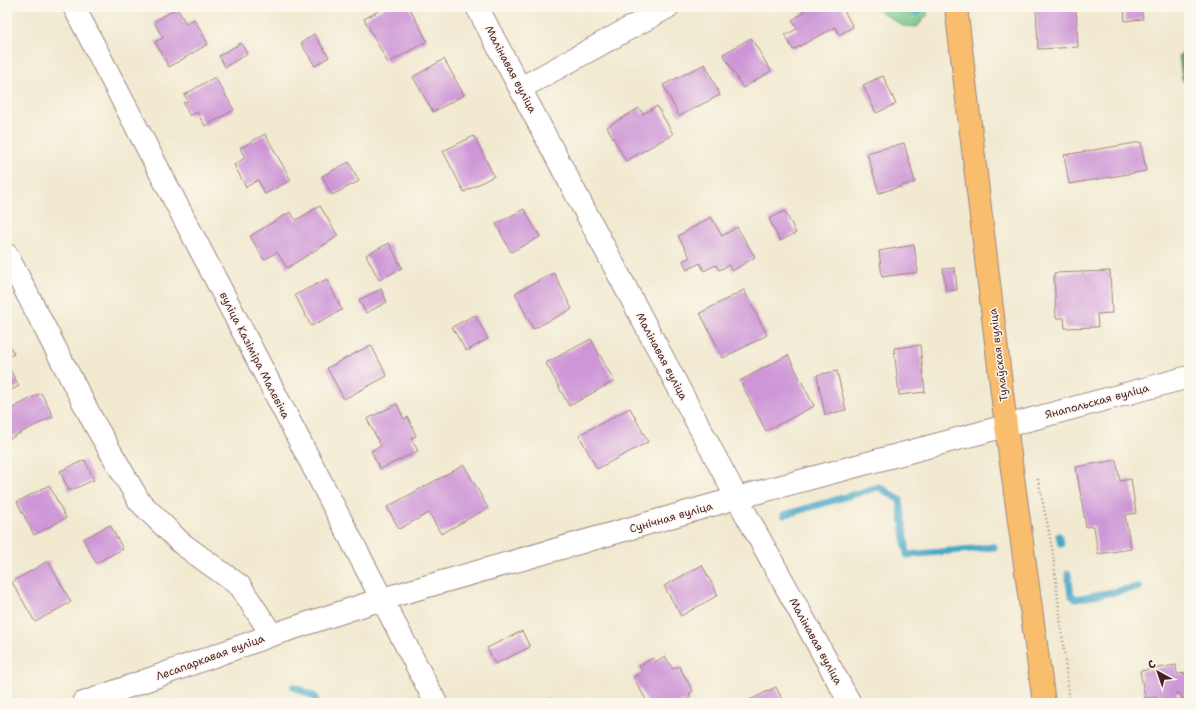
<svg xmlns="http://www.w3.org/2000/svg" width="1196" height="710" viewBox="0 0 1196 710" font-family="'Shantell Sans',sans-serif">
	<rect width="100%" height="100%" fill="#fbf7ec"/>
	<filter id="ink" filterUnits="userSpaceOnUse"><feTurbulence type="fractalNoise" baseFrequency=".025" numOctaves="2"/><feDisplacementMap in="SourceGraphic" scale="8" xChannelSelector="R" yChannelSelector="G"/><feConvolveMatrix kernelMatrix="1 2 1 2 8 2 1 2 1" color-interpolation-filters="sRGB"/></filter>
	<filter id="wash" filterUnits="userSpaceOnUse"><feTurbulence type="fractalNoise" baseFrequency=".012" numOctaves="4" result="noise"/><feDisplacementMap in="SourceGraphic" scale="16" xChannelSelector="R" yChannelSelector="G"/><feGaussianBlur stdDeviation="0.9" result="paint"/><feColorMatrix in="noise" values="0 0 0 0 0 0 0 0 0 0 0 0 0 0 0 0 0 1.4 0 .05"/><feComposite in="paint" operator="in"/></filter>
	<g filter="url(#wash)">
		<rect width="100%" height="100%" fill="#f1e9d0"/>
		<path fill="#7ac887" stroke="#627459" d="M873 7H924L928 14 917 27 903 26Z"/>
		<path fill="#63ac74" stroke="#566650" d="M1189 47V90L1182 79 1179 55Z"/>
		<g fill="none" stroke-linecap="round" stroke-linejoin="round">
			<g stroke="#48a8c7" stroke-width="7">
				<path d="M895 7 918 13"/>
				<path d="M784 515 879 487 900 500 907 555 994 547"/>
				<path d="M1059 536 1061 544"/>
				<path d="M1068 574 1071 595 1076 599 1139 587"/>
				<path d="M294 687 315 697 316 703"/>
			</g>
		</g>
		<g id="blocks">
			<g fill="#ce96d7">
				<path d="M386 7H409L427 41 388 63 364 19Z"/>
				<path d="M802 7H842L853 27 839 35 835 27 793 50 785 35 797 29 792 20 804 12Z"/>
				<path d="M1036 7H1076L1078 47 1038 49Z"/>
				<path d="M1124 7H1141L1143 19 1125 21Z"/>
				<path d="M177 8 186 24 194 19 208 44 169 67 155 42 163 38 154 22Z"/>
				<path d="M314 34 329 57 315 66 301 43Z"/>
				<path d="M751 38 771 71 743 88 723 54Z"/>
				<path d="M241 43 247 54 225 67 219 56Z"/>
				<path d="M444 59 464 95 433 112 413 77Z"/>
				<path d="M705 64 720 95 679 116 663 85Z"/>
				<path d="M883 76 896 104 876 113 863 85Z"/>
				<path d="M215 77 234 110 205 126 197 112 190 116 183 103 188 101 184 95Z"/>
				<path d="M657 106 673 134 626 161 607 127 639 108 643 114Z"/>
				<path d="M265 134 291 180 265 194 258 180 246 187 234 165 245 158 240 148Z"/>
				<path d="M474 136 494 176 464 192 443 151Z"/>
				<path d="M1141 142 1146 171 1069 184 1064 155Z"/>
				<path d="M904 143 915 182 879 193 867 153Z"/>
				<path d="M349 162 359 181 332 195 322 176Z"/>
				<path d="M320 206 338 236 287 268 277 252 264 260 250 236 290 212 296 220Z"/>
				<path d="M524 209 540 237 511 252 496 224Z"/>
				<path d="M785 211 796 233 780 241 769 219Z"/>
				<path d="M711 217 722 236 737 227 755 257 732 271 729 265 719 270 716 265 704 271 700 263 687 270 683 261 690 257 678 236Z"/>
				<path d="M389 243 402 268 379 280 366 255Z"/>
				<path d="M914 245 918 272 882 277 879 251Z"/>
				<path d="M955 268 957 290 946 291 943 269Z"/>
				<path d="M1110 271 1112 313 1097 314 1098 327 1065 328 1064 318H1056L1054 273Z"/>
				<path d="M554 273 572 309 533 329 515 293Z"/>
				<path d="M327 279 342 310 311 326 295 295Z"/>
				<path d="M381 289 387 302 366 313 359 300Z"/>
				<path d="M744 290 767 335 723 358 700 313Z"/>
				<path d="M475 315 488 339 466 351 452 327Z"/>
				<path d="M591 339 614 381 569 406 546 363Z"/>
				<path d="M7 341 14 354 7 357Z"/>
				<path d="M371 345 387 376 344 399 327 368Z"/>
				<path d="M920 345 925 392 899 395 894 348Z"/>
				<path d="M788 355 814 406 766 431 740 381Z"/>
				<path d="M7 364 19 386 7 392Z"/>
				<path d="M837 371 846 410 825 415 817 375Z"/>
				<path d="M41 393 53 416 7 440V411Z"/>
				<path d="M397 404 404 419 408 417 416 436 411 438 418 451 380 469 371 451 381 446 367 419Z"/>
				<path d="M630 408 648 442 597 469 579 435Z"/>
				<path d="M85 460 94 480 69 491 60 471Z"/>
				<path d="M1116 460 1120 481 1131 479 1136 513 1125 515 1131 549 1098 554 1094 526 1086 527 1076 467Z"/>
				<path d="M464 465 488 508 441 534 429 513 399 529 387 507Z"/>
				<path d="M49 485 66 518 34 535 17 502Z"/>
				<path d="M110 525 123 549 96 563 83 539Z"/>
				<path d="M48 561 71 602 35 622 12 582Z"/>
				<path d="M702 565 718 595 681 616 664 586Z"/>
				<path d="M522 631 530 647 495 664 487 648Z"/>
				<path d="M665 656 673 669 679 666 693 691 689 694 691 697 681 703H648L633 677 642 672 639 666 653 658 655 662Z"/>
				<path d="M1176 665 1177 674 1189 673V698L1181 699 1180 693H1176L1177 700 1157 703 1156 697 1145 698 1140 671Z"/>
				<path d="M776 687 784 703H744Z"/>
				<path d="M549 698 551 703H540Z"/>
			</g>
		</g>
	</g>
	<g filter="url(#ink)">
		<use href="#blocks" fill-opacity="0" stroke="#9e847e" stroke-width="1"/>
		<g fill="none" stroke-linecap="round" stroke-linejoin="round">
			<g stroke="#9e847e" stroke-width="24">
				<g id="minor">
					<path d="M74 7 436 703"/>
					<path d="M477 7 737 498 850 703"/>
					<path d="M521 88 668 7"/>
					<path d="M7 255 94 423 139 501 181 543 240 586 272 635"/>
					<path d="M83 703 272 635 382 599 737 498 1189 377"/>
				</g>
			</g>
			<g stroke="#9e847e" stroke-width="24">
				<path id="major" d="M956 7 1006 426 1044 703"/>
			</g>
			<path stroke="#9e847e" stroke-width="2.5" stroke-dasharray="1 3" stroke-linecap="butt" d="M1038 479 1052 547 1070 703"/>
			<use href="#minor" stroke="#fff" stroke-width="22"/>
			<use href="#major" stroke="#f9be6d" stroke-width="22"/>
		</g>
	</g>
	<g text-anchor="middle" stroke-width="3" stroke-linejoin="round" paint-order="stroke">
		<g font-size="11" fill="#4a1f2b" stroke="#fbf7ec">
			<text transform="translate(511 69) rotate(62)" y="4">Малінавая вуліца</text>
			<text transform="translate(255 355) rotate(63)" y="4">вуліца Казіміра Малевіча</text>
			<text transform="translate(998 355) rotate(-97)" y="4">Тулаўская вуліца</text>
			<text transform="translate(662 356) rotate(62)" y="4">Малінавая вуліца</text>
			<text transform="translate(1097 401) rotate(-15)" y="4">Янапольская вуліца</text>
			<text transform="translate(671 517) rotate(-16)" y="4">Сунічная вуліца</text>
			<text transform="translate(816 641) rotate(61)" y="4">Малінавая вуліца</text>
			<text transform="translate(210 657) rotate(-20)" y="4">Лесапаркавая вуліца</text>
		</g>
	</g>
	<rect width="1196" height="710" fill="none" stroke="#fbf7ec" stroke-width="24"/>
	<g transform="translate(1158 672) rotate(320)" stroke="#fbf7ec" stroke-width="3" paint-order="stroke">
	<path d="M0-3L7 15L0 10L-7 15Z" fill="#4a1f2b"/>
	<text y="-6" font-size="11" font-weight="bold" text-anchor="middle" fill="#4a1f2b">С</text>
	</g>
</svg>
